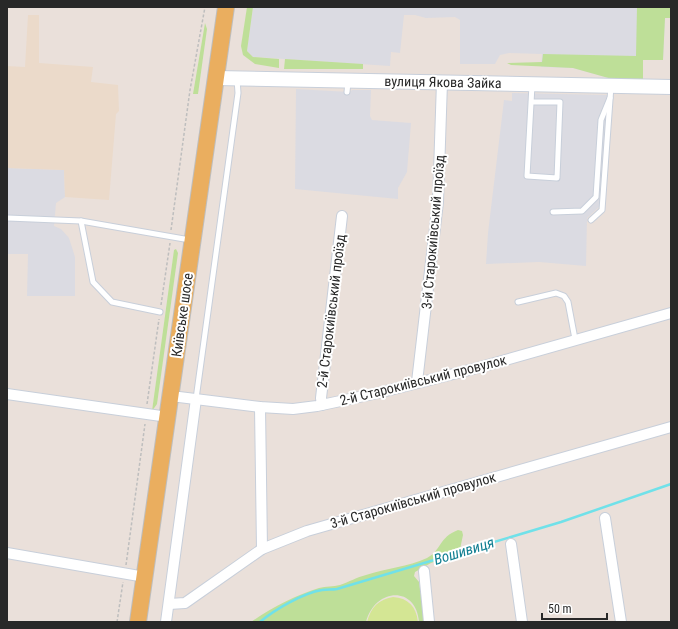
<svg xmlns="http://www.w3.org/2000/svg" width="678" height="629" viewBox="0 0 678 629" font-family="'Roboto Condensed',sans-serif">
	<rect width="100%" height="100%" fill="#eae0da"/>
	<g fill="#dbdbe2">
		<path d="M253 7H671V18H665L663 60H643V79H612L573 68 541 67 542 54 509 53 500 55 495 64H460V20L455 17 426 18 415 15H404L400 53 391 52 390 66 253 57 247 51Z"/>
		<path d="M296 89 350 92 352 90H371L370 116 372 120 411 123 407 172 398 188V199L295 189Z"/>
		<path d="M512 93 608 95 600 206 587 218 586 266 539 262 486 264 488 233 504 100 512 101Z"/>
		<path d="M7 168 64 170 65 197 56 203 54 226 61 229 69 238 75 257V296H27L28 254H7Z"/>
	</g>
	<path fill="#ebdaca" d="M28 15H39V63L93 67 91 82 118 85 119 111 116 114 109 200 65 197 64 170 7 168V66L25 67Z"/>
	<g fill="#bedf98">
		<path d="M247 7H253L247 51 253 57 279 59V68L255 64 243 55 241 46Z"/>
		<path d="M637 7H671V18H665L663 60H643V79H612L573 68 511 65 507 63 542 62 543 54 636 56Z"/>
		<path d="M205 23 207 29 198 94H193Z"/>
		<path d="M285 59 363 64V69H284Z"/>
		<path d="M176 249 178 253 157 404 152 411 174 250Z"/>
		<path d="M458 530 462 531 463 535 459 554 431 563 415 572 414 576 419 582 425 622H419C416 585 375 588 366 622H251C271 608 296 595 319 588 326 586 333 587 340 585 349 582 357 577 366 575 386 568 408 567 427 558 441 551 439 537 458 530Z"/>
	</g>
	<path fill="#d4e694" d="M393 597C408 598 416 606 418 622H367C371 607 378 600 393 597Z"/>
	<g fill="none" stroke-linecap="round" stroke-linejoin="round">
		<path stroke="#70e1e9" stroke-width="2.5" d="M260 622C274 610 303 593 322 590 327 589 332 590 337 589L561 522 671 484"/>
		<g stroke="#c8cfda" stroke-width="7">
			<g id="lane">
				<path d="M347 92 348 82"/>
				<path d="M531 102H560L557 178 527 176 532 85"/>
				<path d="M553 212 582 211 596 197 601 120 610 98"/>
				<path d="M8 218 81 221 190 240"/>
				<path d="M591 220 602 210 611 86"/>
				<path d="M81 221 93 282 112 302 160 312"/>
				<path d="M518 302 556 293 564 296 568 302 575 339"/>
				<path d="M196 399 238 93 237 79"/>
			</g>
		</g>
		<g stroke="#c8cfda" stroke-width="12">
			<g id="street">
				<path d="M417 382 438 202 442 82"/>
				<path d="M7 394 168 417"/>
				<path d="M171 396 260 407 293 409 317 406 378 393 477 368 671 313"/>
				<path d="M322 405 321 398 342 216"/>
				<path d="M260 407 262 549"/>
				<path d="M605 518 621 622"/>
				<path d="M511 544 522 622"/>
				<path d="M7 553 145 577"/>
				<path d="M424 571 429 622"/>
				<path d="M169 604 185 603 262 549 307 531 671 427"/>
				<path d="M166 622 196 399"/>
			</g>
		</g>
		<g stroke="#c8cfda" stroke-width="16">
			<path id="secondary" d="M216 78 671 87"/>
		</g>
		<g stroke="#bebebe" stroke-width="18">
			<path id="primary" d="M138 622 226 7"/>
		</g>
		<g stroke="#bebebe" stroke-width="1.5" stroke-dasharray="3 2" stroke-linecap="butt">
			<path d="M171 230 190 90 205 7"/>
			<path d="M161 305 170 243"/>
			<path d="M147 404 159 319"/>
			<path d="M126 565 145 424"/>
			<path d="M117 622 123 582"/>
		</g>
		<use href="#lane" stroke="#fff" stroke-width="5"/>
		<use href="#street" stroke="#fff" stroke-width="10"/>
		<use href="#secondary" stroke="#fff" stroke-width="14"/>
		<use href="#primary" stroke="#eaae5f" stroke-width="16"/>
	</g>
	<g text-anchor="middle" stroke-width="4" stroke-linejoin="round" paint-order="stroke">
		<g font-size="14" fill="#282828" stroke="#fff">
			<text transform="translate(443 82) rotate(1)" y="5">вулиця Якова Зайка</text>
			<text transform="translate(433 232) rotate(-85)" y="5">3-й Старокиївський проїзд</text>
			<text transform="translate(331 311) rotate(-83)" y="5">2-й Старокиївський проїзд</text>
			<text transform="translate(182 315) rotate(-82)" y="5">Київське шосе</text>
			<text transform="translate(423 380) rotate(-14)" y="5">2-й Старокиївський провулок</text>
			<text transform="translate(413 500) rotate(-16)" y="5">3-й Старокиївський провулок</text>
		</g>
		<g font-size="15" font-style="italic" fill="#127f92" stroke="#fff">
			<text transform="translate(464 551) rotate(-17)" y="5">Вошивиця</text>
		</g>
	</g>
	<rect width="678" height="629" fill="none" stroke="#282828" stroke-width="16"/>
	<path d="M542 613v6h65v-6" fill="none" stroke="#282828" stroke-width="2"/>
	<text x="548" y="613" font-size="12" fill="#282828" stroke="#ffffff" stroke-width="3" paint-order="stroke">50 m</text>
</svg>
